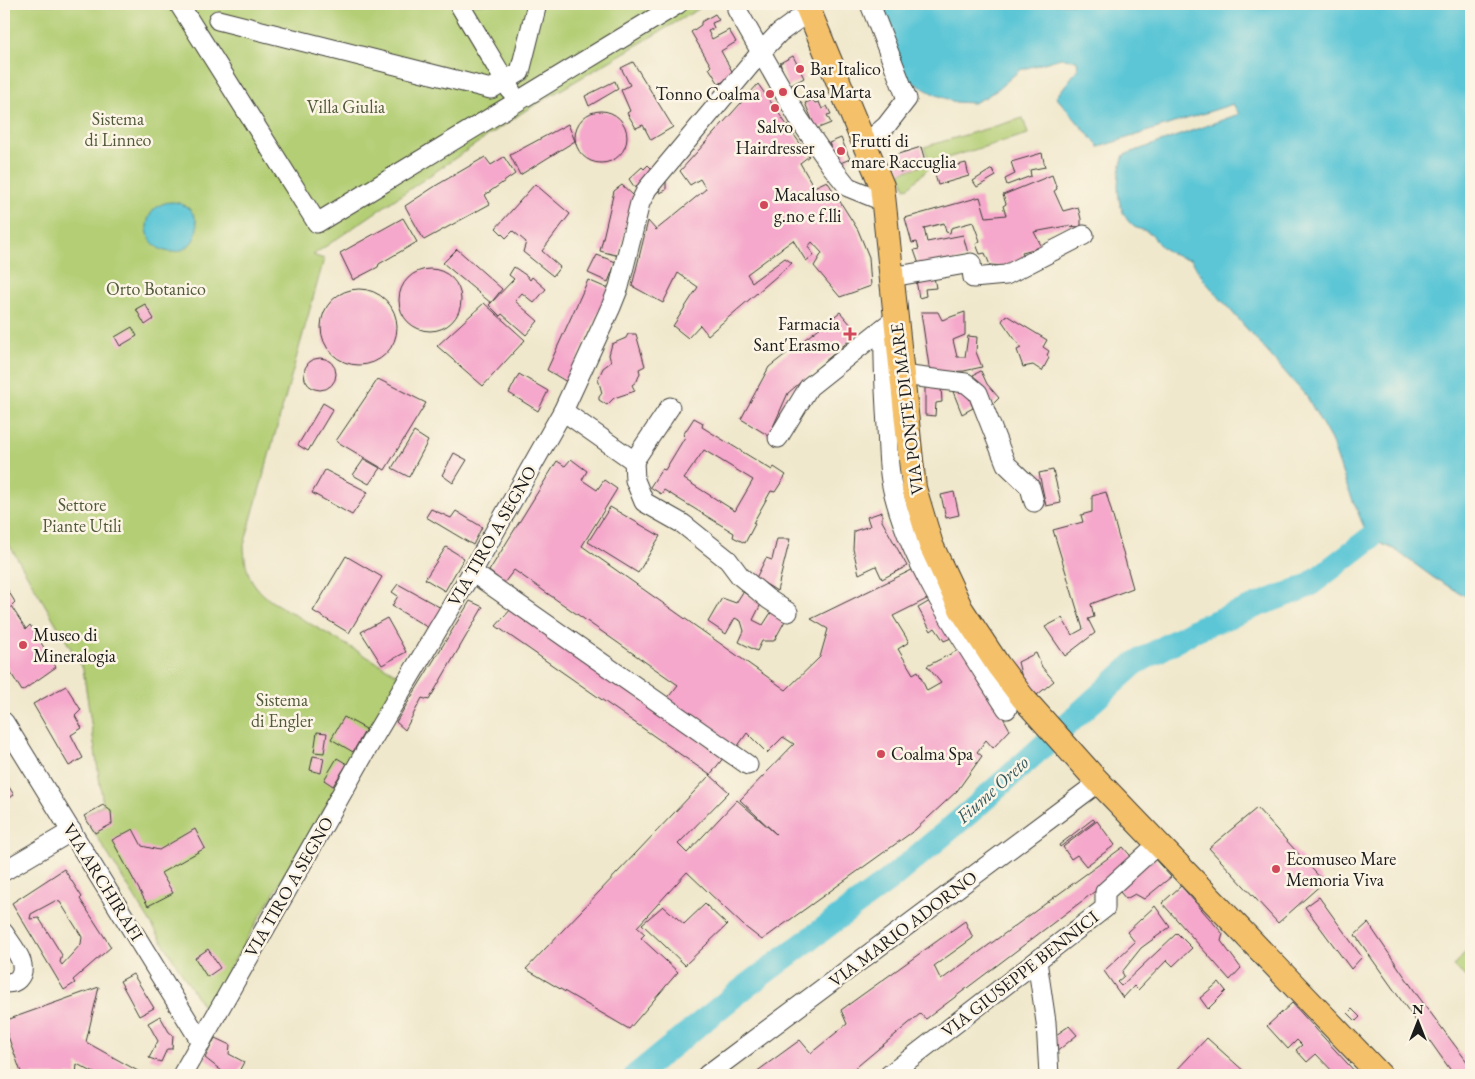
<svg xmlns="http://www.w3.org/2000/svg" width="1475" height="1079" viewBox="0 0 1475 1079" font-family="'EB Garamond',serif">
	<rect width="100%" height="100%" fill="#fcf5e5"/>
	<filter id="ink" filterUnits="userSpaceOnUse"><feTurbulence type="fractalNoise" baseFrequency=".02" numOctaves="2"/><feDisplacementMap in="SourceGraphic" scale="10" xChannelSelector="R" yChannelSelector="G"/><feConvolveMatrix kernelMatrix="1 2 1 2 8 2 1 2 1" color-interpolation-filters="sRGB"/></filter>
	<filter id="wash" filterUnits="userSpaceOnUse"><feTurbulence type="fractalNoise" baseFrequency=".0096" numOctaves="4" result="noise"/><feDisplacementMap in="SourceGraphic" scale="20" xChannelSelector="R" yChannelSelector="G"/><feGaussianBlur stdDeviation="1.12" result="paint"/><feColorMatrix in="noise" values="0 0 0 0 0 0 0 0 0 0 0 0 0 0 0 0 0 1.4 0 .05"/><feComposite in="paint" operator="in"/></filter>
	<g filter="url(#wash)">
		<rect width="100%" height="100%" fill="#f0e8cc"/>
		<g fill="#b3ce74" stroke="#687548">
			<path d="M4 4H707L523 112 313 255 324 259 244 545C245 572 250 584 271 601L402 677 205 1010 84 816 103 804 83 669 4 536Z"/>
			<path d="M1023 118 1028 134 940 160 942 164 929 168 909 187 905 188 900 173 930 163 924 147Z"/>
			<path d="M1471 945V981L1454 967Z"/>
		</g>
		<g fill="#5bc6d6" stroke="#3c7179">
			<path d="M883 4H1471V599L1434 578 1394 549 1369 539 1346 484 1331 440 1307 397 1203 279 1191 259C1178 258 1165 252 1157 242 1155 240 1153 234 1150 233 1144 229 1137 230 1132 225 1114 208 1116 176 1124 155L1239 114 1233 104 1099 147 1056 97 1078 69 1077 60 1061 58 1020 70 999 88 986 97 973 103 955 102 934 94 905 78Z"/>
			<circle cx="172" cy="227" r="25"/>
		</g>
		<g fill="none" stroke-linecap="round" stroke-linejoin="round">
			<path stroke="#5bc6d6" stroke-width="24" d="M636 1075 744 988 889 880 970 812 1134 664 1199 628 1308 586 1369 539"/>
		</g>
		<g id="blocks">
			<g fill="#f5a8cb" fill-rule="evenodd">
				<path d="M715 14 719 20 712 23 714 28 708 31 712 39 729 30 736 42 721 51 734 75 719 84 709 68 711 66 691 32 701 25V22Z"/>
				<path d="M793 56 804 78 788 87 780 63Z"/>
				<path d="M633 62 673 127 651 140 643 125 636 128 627 113 630 111 621 90 630 85 621 68Z"/>
				<path d="M615 81 618 89 589 106 585 96Z"/>
				<path d="M758 84 809 156 800 163 814 187 827 181 858 230 869 257 871 286 840 297 814 266 822 253 812 242 808 247 814 255 806 261 793 240 747 274 752 282 785 258 792 263 708 335 700 325 688 338 673 326 698 287 678 273 663 303 632 286 648 221 656 230 706 189 700 179 690 185 680 171Z"/>
				<path d="M813 100 815 103 819 102 822 109 827 106 831 114 827 115 831 123 816 129 805 103Z"/>
				<circle cx="601" cy="137" r="26"/>
				<path d="M568 124 575 141 520 175 510 155Z"/>
				<path d="M841 138 850 159 838 164 829 143Z"/>
				<path d="M921 147 926 164 900 172 895 155Z"/>
				<path d="M1042 153 1045 167 1030 170 1031 176 1007 185 1005 179 1015 174 1011 162Z"/>
				<path d="M485 157 491 165 504 157 515 174 485 195 490 204 424 240 405 206 437 185Z"/>
				<path d="M966 163 969 176 938 185 934 171Z"/>
				<path d="M648 165 652 169 635 188 629 179 642 167 644 169Z"/>
				<path d="M992 169 996 176 977 187 973 181Z"/>
				<path d="M1052 175 1057 189 1054 191 1063 211 1078 207 1081 219V227L1066 226 1034 232 1042 247 1022 252 1024 258 1005 266 990 265 985 253 980 254 976 244 980 241 973 222 951 228 950 233 946 232 944 223 924 228 927 242 963 235 969 257 921 270 914 250 919 249 917 242 912 243 905 218 980 197 986 217 1006 215 1003 206 1006 204 1003 195Z"/>
				<path d="M666 181V190L660 193 659 192 660 188Z"/>
				<path d="M535 184 570 214 542 251 560 267 553 276 523 252 526 242 513 231 506 238 496 228Z"/>
				<path d="M622 185 633 195 619 256 600 251 614 191Z"/>
				<path d="M403 218 417 242 379 264 378 267 353 280 340 253Z"/>
				<path d="M457 249 502 289 491 303 443 263Z"/>
				<path d="M597 255 616 262 608 282 588 273Z"/>
				<path d="M514 267 527 276 530 280 532 277 546 289 534 303 522 293 515 301 538 321 526 335 502 314 500 316 489 305 514 279 509 275Z"/>
				<circle cx="430" cy="300" r="31"/>
				<path d="M934 277 936 288 925 289 926 296 919 298 916 280Z"/>
				<path d="M588 280 609 289 567 382 547 370Z"/>
				<circle cx="359" cy="327" r="38"/>
				<path d="M484 303 525 340 483 386 437 346Z"/>
				<path d="M145 304 154 319 145 325 136 309Z"/>
				<path d="M840 312 858 333 788 393 769 436 741 419 769 367Z"/>
				<path d="M921 312H938L942 320 965 312V335L953 340 957 357H965L968 336 977 337 976 352 982 367 964 371 930 373Z"/>
				<path d="M1006 315 1047 340 1043 347 1049 351 1047 355 1049 358 1042 371 1033 365 1023 367 1017 350 1021 348 1002 321Z"/>
				<path d="M132 327 137 336 120 346 115 337Z"/>
				<path d="M628 334H636L645 366 639 369 640 373 637 381 632 385 635 391 614 398 607 405 599 400V397L602 393 598 379 603 368 611 362 609 355 612 344 626 338Z"/>
				<circle cx="320" cy="374" r="16"/>
				<path d="M981 371 987 384 999 398 993 404 980 389 973 375Z"/>
				<path d="M519 374 548 391 538 411 509 393Z"/>
				<path d="M378 379 426 403 385 470 336 441Z"/>
				<path d="M925 387H941L942 402 936 403 935 416 925 415Z"/>
				<path d="M952 389 967 392 973 408 962 414Z"/>
				<path d="M323 403 333 409 308 451 298 445Z"/>
				<path d="M694 418 703 423 702 427 772 470 774 467 786 475 775 492 771 491 753 523 755 524 745 543 733 537 734 533 664 490 661 494 650 487 662 469 665 470 685 437 683 435ZM704 450 753 480 735 511 684 479Z"/>
				<path d="M414 432 428 441 409 477 392 468Z"/>
				<path d="M454 453 467 460 453 483 442 475Z"/>
				<path d="M364 459 380 468 369 484 353 475Z"/>
				<path d="M571 459 587 471 582 480 597 490 604 480 617 489 582 546 786 690 820 657 828 629 811 619 918 567 931 597 893 616 909 642 898 649 913 674 918 671 927 691 941 683 927 666 964 647 1010 730 993 748 986 740 977 752 982 756 957 791 915 830 762 940 744 926 687 872 637 927 645 934 641 938 678 972 629 1029 526 969 710 775 729 792 678 844 687 853 737 800 776 834 740 800 794 744 783 737 767 753 747 733 735 750 666 700 678 685 514 570 504 583 489 571 557 461 565 466Z"/>
				<path d="M325 470 368 492 352 515 312 493Z"/>
				<path d="M1053 470 1061 503 1046 506 1039 473Z"/>
				<path d="M954 492 959 515 946 518 941 495Z"/>
				<path d="M1106 492 1133 588 1091 604 1094 617 1088 619 1095 633 1065 656 1045 627 1062 618 1072 635 1083 629 1053 530 1083 522 1081 515 1092 512V496Z"/>
				<path d="M610 507 660 536 638 573 588 542Z"/>
				<path d="M431 509 451 518 456 511 482 527 473 545 426 517Z"/>
				<path d="M882 512V521L907 566 882 579 876 566 859 574 853 549 854 531 870 526 867 517Z"/>
				<path d="M777 539H790L777 591 756 578 766 558 772 560Z"/>
				<path d="M446 547 464 558 445 591 425 579Z"/>
				<path d="M346 556 382 577 349 633 313 611Z"/>
				<path d="M4 584 15 602 11 606 26 629 30 625 56 667 22 691 4 662Z"/>
				<path d="M398 584 443 609 432 630 392 606 398 596 392 592Z"/>
				<path d="M743 592 761 604 753 620 763 625 772 611 786 619 774 641H762L757 651 739 642 744 631 741 621 735 618 726 634 708 622 722 598 736 603Z"/>
				<path d="M470 601 483 607 429 700 422 698 405 730 396 722Z"/>
				<path d="M930 601 951 638 944 641 935 628 931 631 918 608Z"/>
				<path d="M512 608 724 757 710 775 496 626Z"/>
				<path d="M387 618 406 652 382 665 361 632Z"/>
				<path d="M1036 653 1042 667 1054 681 1037 695 1027 685 1022 678 1018 662Z"/>
				<path d="M66 686 81 710 75 716 82 728 71 735 83 758 69 766 33 704Z"/>
				<path d="M344 717 366 729 353 752 331 739Z"/>
				<path d="M317 732 327 733 324 753 314 752Z"/>
				<path d="M313 756 324 758 321 773 310 770Z"/>
				<path d="M337 758 347 764 333 786 324 780Z"/>
				<path d="M4 779 14 795 4 802Z"/>
				<path d="M103 805 111 811 112 824 95 833 84 816Z"/>
				<path d="M1257 808 1324 882 1278 923 1209 848Z"/>
				<path d="M1093 819 1095 821 1060 847 1059 845Z"/>
				<path d="M1097 821 1115 845 1086 866 1077 855 1071 859 1063 847Z"/>
				<path d="M133 829 142 846 159 850 195 829 205 848 161 873 173 893 148 906 112 840Z"/>
				<path d="M1123 847 1135 861 926 1019 920 1014 847 1075H752L800 1040 811 1053 847 1024 841 1010 965 921 973 938 934 966 941 980Z"/>
				<path d="M1152 856 1171 877 1144 899 1135 894 1126 899 1115 886Z"/>
				<path d="M64 869 82 897 80 899 111 947 73 980 75 983 64 990 12 903ZM55 901 60 902 82 937 81 944 62 965 60 962 62 955 39 918 30 919 31 914Z"/>
				<path d="M1181 886 1223 934 1221 941 1241 968 1230 980 1162 903Z"/>
				<path d="M1319 897 1362 957 1351 969 1305 907Z"/>
				<path d="M705 904 727 925 685 965 642 924 663 906 684 924Z"/>
				<path d="M1155 906 1170 927 1141 948 1122 972 1124 976 1117 982 1121 986 1177 933 1192 948 1173 966 1167 960 1138 990 1134 986 1123 998 1104 971 1135 942 1127 932Z"/>
				<path d="M1368 923 1418 996 1471 1067V1075H1454L1355 935Z"/>
				<path d="M208 949 220 968 207 977 195 958Z"/>
				<path d="M133 974 154 1008 139 1016 120 981Z"/>
				<path d="M1219 982 1226 991 1208 1009 1200 998Z"/>
				<path d="M99 987 86 1042 145 1075H98L77 1064 76 1075H22L4 1025V1021Z"/>
				<path d="M1292 1003 1358 1075H1336L1316 1054 1307 1062 1296 1050 1302 1045 1297 1040 1288 1049 1267 1026Z"/>
				<path d="M1352 1009 1360 1017 1356 1021 1348 1013Z"/>
				<path d="M160 1016 169 1032 173 1035 172 1049H167L161 1062 149 1058 158 1041 148 1023Z"/>
				<path d="M1069 1026 1077 1035 1055 1053 1056 1035Z"/>
				<path d="M215 1038 230 1045 229 1054 244 1062 237 1075H227L205 1058Z"/>
				<path d="M1207 1038 1246 1073 1244 1075H1172Z"/>
			</g>
		</g>
	</g>
	<g filter="url(#ink)">
		<use href="#blocks" fill-opacity="0" stroke="#3c3b36" stroke-width="1"/>
		<g fill="none" stroke-linecap="round" stroke-linejoin="round">
			<g stroke="#3c3b36" stroke-width="21">
				<g id="minor">
					<path d="M179 4 317 223 678 4"/>
					<path d="M459 4 511 91"/>
					<path d="M738 4 737 10 799 119 832 167 848 187 885 202"/>
					<path d="M218 20 491 89 520 72 537 4"/>
					<path d="M864 145 886 126 907 99 870 4"/>
					<path d="M892 277 971 263 973 278 1006 275 1084 235"/>
					<path d="M884 328C883 361 885 393 887 427 888 450 888 475 895 498 915 573 966 644 1007 709"/>
					<path d="M902 375 966 383 978 393 1006 464 1030 487 1034 502"/>
					<path d="M563 411 634 461 635 480 644 502 683 524 728 560 740 576 768 599 788 612"/>
					<path d="M778 438 809 387 891 322"/>
					<path d="M634 461 670 407"/>
					<path d="M472 572 748 765"/>
					<path d="M4 722 201 1042"/>
					<path d="M4 871 72 831"/>
					<path d="M4 933C11 945 31 965 18 979 14 983 9 983 4 983"/>
					<path d="M1037 961 1046 1022 1049 1075"/>
					<path d="M182 1075 372 740 472 572 563 411 611 307 619 287 640 203 647 189 761 52 779 33 808 12"/>
					<path d="M707 1075 1099 782"/>
					<path d="M889 1075 1105 908V892L1159 843"/>
				</g>
			</g>
			<g stroke="#3c3b36" stroke-width="26">
				<path id="major" d="M806 4 882 186 914 488 931 545 961 609 998 665 1023 698 1091 774 1380 1075"/>
			</g>
			<use href="#minor" stroke="#fff" stroke-width="19"/>
			<use href="#major" stroke="#f4c16b" stroke-width="24"/>
		</g>
	</g>
	<g fill="#d1495b" stroke="#fcf5e5" stroke-width="2">
		<circle cx="800" cy="69" r="5"/>
		<circle cx="783" cy="92" r="5"/>
		<circle cx="770" cy="94" r="5"/>
		<circle cx="775" cy="108" r="5"/>
		<circle cx="841" cy="151" r="5"/>
		<circle cx="764" cy="205" r="5"/>
		<path d="M847.5 326.5h5v5h5v5h-5v5h-5v-5h-5v-5h5z"/>
		<circle cx="23" cy="645" r="5"/>
		<circle cx="881" cy="754" r="5"/>
		<circle cx="1276" cy="869" r="5"/>
	</g>
	<g text-anchor="middle" stroke-width="5" stroke-linejoin="round" paint-order="stroke">
		<g font-size="18" fill="#1c1c1c" stroke="#fcf5e5" text-anchor="start">
			<text x="810" y="75">Bar Italico</text>
			<text x="793" y="98">Casa Marta</text>
			<text x="760" y="100" text-anchor="end">Tonno Coalma</text>
			<text x="775" y="133" text-anchor="middle">Salvo<tspan x="775" dy="21">Hairdresser</tspan></text>
			<text x="851" y="147">Frutti di<tspan x="851" dy="21">mare Raccuglia</tspan></text>
			<text x="774" y="201">Macaluso<tspan x="774" dy="21">g.no e f.lli</tspan></text>
			<text x="840" y="330" text-anchor="end">Farmacia<tspan x="840" dy="21">Sant'Erasmo</tspan></text>
			<text x="33" y="641">Museo di<tspan x="33" dy="21">Mineralogia</tspan></text>
			<text x="891" y="760">Coalma Spa</text>
			<text x="1286" y="865">Ecomuseo Mare<tspan x="1286" dy="21">Memoria Viva</tspan></text>
		</g>
		<g font-size="18" fill="#515a3b" stroke="#fcf5e5">
			<text x="346" y="113">Villa Giulia</text>
			<text x="118" y="125">Sistema<tspan x="118" dy="21">di Linneo</tspan></text>
			<text x="156" y="295">Orto Botanico</text>
			<text x="82" y="511">Settore<tspan x="82" dy="21">Piante Utili</tspan></text>
			<text x="282" y="706">Sistema<tspan x="282" dy="21">di Engler</tspan></text>
		</g>
		<g font-size="18" fill="#1c1c1c" stroke="#fcf5e5">
			<text transform="translate(907 409) rotate(-97)" y="6">VIA PONTE DI MARE</text>
			<text transform="translate(492 536) rotate(-60)" y="6">VIA TIRO A SEGNO</text>
			<text transform="translate(103 882) rotate(58)" y="6">VIA ARCHIRAFI</text>
			<text transform="translate(289 887) rotate(-60)" y="6">VIA TIRO A SEGNO</text>
			<text transform="translate(903 929) rotate(-37)" y="6">VIA MARIO ADORNO</text>
			<text transform="translate(1020 974) rotate(-38)" y="6">VIA GIUSEPPE BENNICI</text>
		</g>
		<g font-size="19" font-style="italic" fill="#32585d" stroke="#fcf5e5">
			<text transform="translate(992 789) rotate(-42)" y="7">Fiume Oreto</text>
		</g>
	</g>
	<rect width="1475" height="1079" fill="none" stroke="#fcf5e5" stroke-width="20"/>
	<g transform="translate(1418 1022)" stroke="#fcf5e5" stroke-width="4" paint-order="stroke">
	<path d="M0-4L9 19L0 12L-9 19Z" fill="#1c1c1c"/>
	<text y="-8" font-size="14" font-weight="bold" text-anchor="middle" fill="#1c1c1c">N</text>
	</g>
</svg>
